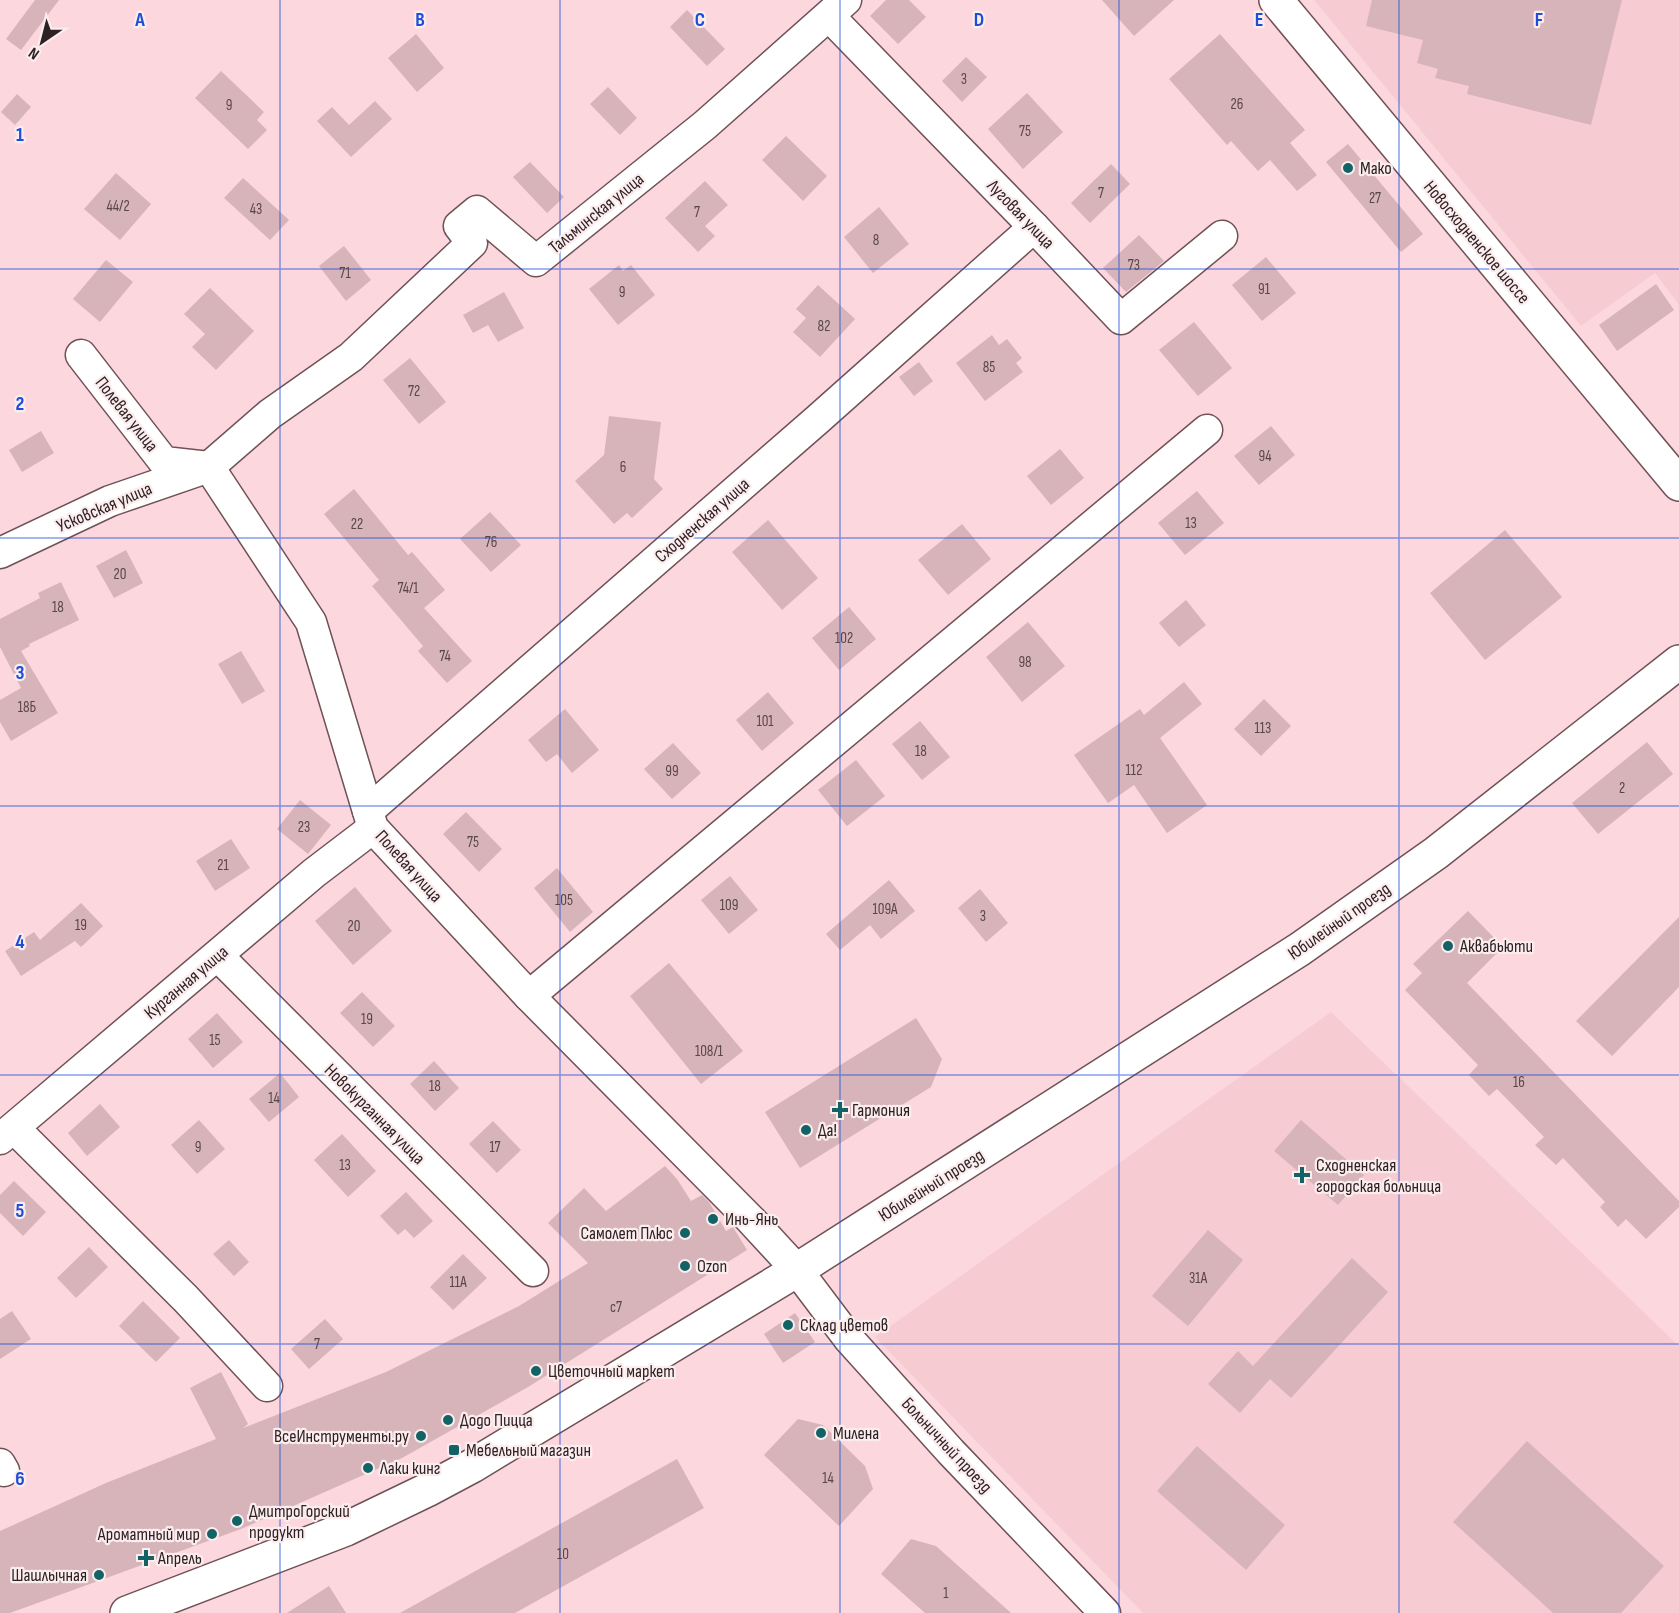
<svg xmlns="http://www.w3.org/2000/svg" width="1679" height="1613" viewBox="0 0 1679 1613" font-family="'Sofia Sans Condensed',sans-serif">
	<rect width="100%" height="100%" fill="#fcd8de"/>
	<g fill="#f7cbd2">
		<path d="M1314 0H1679V305L1655 273 1581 326Z"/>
		<path d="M1331 1012 1679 1346V1613H1143L875 1337Z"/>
	</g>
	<g fill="#d7b4b9">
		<path d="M35 0H59L21 50 6 39Z"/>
		<path d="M886 0H909L926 17 898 44 870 16Z"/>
		<path d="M1102 0H1174L1134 36Z"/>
		<path d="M1372 0H1622L1591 125 1467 94 1469 86 1435 78 1438 69 1417 63 1423 40 1366 26Z"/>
		<path d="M687 10 725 49 707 66 670 27Z"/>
		<path d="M416 34 444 68 417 92 388 58Z"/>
		<path d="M1220 34 1305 130 1290 143 1317 175 1297 191 1270 160 1258 171 1231 141 1227 145 1169 79Z"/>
		<path d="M966 57 987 77 962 102 942 81Z"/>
		<path d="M221 71 264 112 257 120 267 130 248 149 195 98Z"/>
		<path d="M608 87 637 118 620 135 590 104Z"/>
		<path d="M1027 93 1063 132 1023 169 988 129Z"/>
		<path d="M17 94 31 107 15 125 1 112Z"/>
		<path d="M375 101 392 119 351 157 317 121 332 107 349 125Z"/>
		<path d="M786 136 827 176 803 201 762 160Z"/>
		<path d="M1348 144 1423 234 1401 252 1326 162Z"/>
		<path d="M530 162 564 197 547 213 513 177Z"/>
		<path d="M1111 164 1130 184 1090 223 1071 203Z"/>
		<path d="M116 173 151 204 120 240 84 209Z"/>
		<path d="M243 178 289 220 270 240 224 198Z"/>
		<path d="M705 181 728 205 705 226 715 236 698 252 665 218Z"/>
		<path d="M879 207 909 244 873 273 844 237Z"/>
		<path d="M1139 235 1164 261 1126 292 1103 268Z"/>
		<path d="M344 246 371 280 346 301 319 266Z"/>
		<path d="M1266 257 1296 293 1262 321 1232 285Z"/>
		<path d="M106 260 133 282 100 322 73 299Z"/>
		<path d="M619 265 623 271 631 265 655 295 618 325 589 289Z"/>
		<path d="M1656 284 1674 310 1617 351 1599 325Z"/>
		<path d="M818 285 855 319 820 357 793 332 806 318 796 309Z"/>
		<path d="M210 288 254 331 216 370 192 347 205 334 184 314Z"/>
		<path d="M504 292 524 328 498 342 488 325 473 333 463 315Z"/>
		<path d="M1194 322 1232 368 1198 396 1159 350Z"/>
		<path d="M992 335 999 345 1007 339 1022 358 1016 363 1023 372 985 401 956 363Z"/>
		<path d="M410 358 446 402 419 424 383 380Z"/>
		<path d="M919 362 933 381 914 396 899 377Z"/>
		<path d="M609 416 661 422 654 479 663 489 632 518 627 513 614 524 575 481 604 455Z"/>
		<path d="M1271 426 1295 455 1259 485 1234 456Z"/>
		<path d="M41 431 54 453 22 472 9 450Z"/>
		<path d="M1060 449 1084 478 1051 505 1027 476Z"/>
		<path d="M354 489 408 555 412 552 445 590 424 608 472 661 447 683 418 651 423 646 372 586 379 580 324 514Z"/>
		<path d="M1197 491 1224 523 1185 555 1158 523Z"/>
		<path d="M490 512 521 545 491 572 460 539Z"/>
		<path d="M768 520 818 578 782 610 732 552Z"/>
		<path d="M962 524 991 559 948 595 918 560Z"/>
		<path d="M1505 530 1562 597 1485 660 1430 593Z"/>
		<path d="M126 550 143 583 114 598 96 566Z"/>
		<path d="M61 582 79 620 29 644 30 646 21 651 58 713 11 741 0 722V700L21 688 0 647V619L40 598 38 593Z"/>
		<path d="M1186 600 1206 625 1179 647 1159 623Z"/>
		<path d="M849 607 876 639 839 670 812 638Z"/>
		<path d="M1028 622 1065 666 1022 702 986 657Z"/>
		<path d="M241 651 265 691 242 704 218 664Z"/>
		<path d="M1184 682 1202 704 1160 738 1207 805 1167 833 1134 785 1108 803 1074 755 1140 709 1144 715Z"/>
		<path d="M768 692 794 723 762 751 736 720Z"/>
		<path d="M1264 699 1291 726 1261 756 1234 729Z"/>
		<path d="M565 709 599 750 572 773 557 754 546 762 528 740Z"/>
		<path d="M920 721 950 757 922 780 892 744Z"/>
		<path d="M1647 742 1673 774 1598 834 1572 803Z"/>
		<path d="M673 743 701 773 672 799 644 769Z"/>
		<path d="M856 760 885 796 847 826 818 790Z"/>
		<path d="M300 800 331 825 308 854 277 829Z"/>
		<path d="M466 812 502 849 479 872 443 834Z"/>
		<path d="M231 839 250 868 215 891 196 861Z"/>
		<path d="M557 868 593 912 570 932 534 888Z"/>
		<path d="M730 876 758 910 729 934 701 900Z"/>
		<path d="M889 880 915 911 881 939 870 925 840 950 826 934Z"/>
		<path d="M355 887 392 931 353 965 315 921Z"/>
		<path d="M980 889 1008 923 986 942 958 908Z"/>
		<path d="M81 903 103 926 81 947 75 941 21 976 5 951 34 932 40 940Z"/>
		<path d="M1468 911 1503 947 1467 983 1679 1201V1207L1646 1239 1626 1219 1618 1227 1600 1207 1605 1202 1563 1158 1556 1165 1535 1145 1544 1137 1497 1089 1489 1096 1469 1075 1478 1065 1405 990 1422 973 1413 964Z"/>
		<path d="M1679 917V987L1612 1056 1576 1021Z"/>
		<path d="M669 963 743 1051 701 1084 630 996Z"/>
		<path d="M362 992 395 1026 373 1047 340 1013Z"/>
		<path d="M217 1013 243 1042 213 1068 188 1039Z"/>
		<path d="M916 1018 942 1059 931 1087 800 1168 765 1112Z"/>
		<path d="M434 1061 459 1088 435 1111 410 1084Z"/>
		<path d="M280 1073 299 1097 269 1122 249 1099Z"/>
		<path d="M100 1104 120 1127 87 1156 68 1133Z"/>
		<path d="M199 1120 225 1149 197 1174 171 1145Z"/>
		<path d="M1301 1120 1364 1175 1338 1205 1274 1151Z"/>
		<path d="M493 1121 521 1150 497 1173 469 1144Z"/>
		<path d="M342 1134 376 1171 348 1197 314 1160Z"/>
		<path d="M665 1166 677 1179 691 1201 702 1195 709 1202 726 1231 733 1227 747 1250 528 1387 402 1458 241 1529 10 1613H0V1531L106 1483 216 1439 190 1388 221 1372 248 1424 243 1428 386 1372 519 1306 588 1263 548 1223 584 1188 606 1211Z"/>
		<path d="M14 1181 46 1212 23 1236 0 1213V1195Z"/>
		<path d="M406 1192 433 1221 414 1238 405 1229 398 1235 380 1216Z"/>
		<path d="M1208 1230 1243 1260 1188 1326 1152 1296Z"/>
		<path d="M229 1240 249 1262 234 1276 213 1254Z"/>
		<path d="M89 1247 108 1267 76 1298 57 1278Z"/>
		<path d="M463 1254 487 1278 453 1310 430 1287Z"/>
		<path d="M1352 1258 1388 1292 1291 1398 1270 1379 1240 1413 1208 1384 1238 1351 1253 1366Z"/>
		<path d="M143 1301 180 1338 156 1362 119 1326Z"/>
		<path d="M12 1311 31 1339 0 1359V1319Z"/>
		<path d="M795 1313 815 1342 783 1363 764 1334Z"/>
		<path d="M325 1319 343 1339 309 1369 291 1349Z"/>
		<path d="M798 1419 823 1425 865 1466 873 1489 839 1526 764 1455Z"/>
		<path d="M1527 1441 1664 1566 1621 1613H1553L1453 1522Z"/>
		<path d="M1197 1446 1285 1525 1246 1570 1157 1491Z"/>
		<path d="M677 1459 704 1508 515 1613H400Z"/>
		<path d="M911 1539 936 1546 1011 1613H925L881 1574Z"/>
		<path d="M329 1586 346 1613H287Z"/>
	</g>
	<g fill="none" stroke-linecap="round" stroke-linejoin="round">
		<g stroke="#6f5156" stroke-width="33">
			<g id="minor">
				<path d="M829 16 1034 227 1121 319 1222 236"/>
				<path d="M81 355 164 462 209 467 311 622 373 828 529 996 751 1220 797 1270 849 1339 951 1452 1105 1613"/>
				<path d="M0 553 110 501 209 467 270 414 351 357 472 243 459 226 477 211 536 261 705 125 846 0"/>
				<path d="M368 811 817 420 1034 227"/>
				<path d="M218 956 533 1271"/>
				<path d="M529 996 1207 430"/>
				<path d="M14 1128 186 1299 267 1386"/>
				<path d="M0 1139 314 873 373 828"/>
				<path d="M0 1464 4 1471"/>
			</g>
		</g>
		<g stroke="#6f5156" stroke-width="36">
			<g id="major">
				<path d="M1276 0 1679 484"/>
				<path d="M127 1613 346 1529 427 1490 472 1466 797 1270 1300 949 1436 853 1679 662"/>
			</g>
		</g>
		<use href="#minor" stroke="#fff" stroke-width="30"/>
		<use href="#major" stroke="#fff" stroke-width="33"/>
	</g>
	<path fill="none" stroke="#1d4ed8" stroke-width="1.5" stroke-opacity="0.55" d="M280 0V1613M560 0V1613M840 0V1613M1119 0V1613M1399 0V1613M0 269H1679M0 538H1679M0 806H1679M0 1075H1679M0 1344H1679"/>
	<g fill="#136366" stroke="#fbecee" stroke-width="2">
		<circle cx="1348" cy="168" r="6"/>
		<circle cx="1448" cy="946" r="6"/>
		<path d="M837 1101h6v6h6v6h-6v6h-6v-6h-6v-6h6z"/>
		<circle cx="806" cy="1130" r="6"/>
		<path d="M1299 1166h6v6h6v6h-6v6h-6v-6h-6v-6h6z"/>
		<circle cx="713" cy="1219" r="6"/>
		<circle cx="685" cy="1233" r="6"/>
		<circle cx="685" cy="1266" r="6"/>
		<circle cx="788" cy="1325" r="6"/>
		<circle cx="536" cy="1371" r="6"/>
		<circle cx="448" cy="1420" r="6"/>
		<circle cx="821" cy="1433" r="6"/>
		<circle cx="421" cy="1436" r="6"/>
		<rect x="448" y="1444" width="12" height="12" rx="3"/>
		<circle cx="368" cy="1468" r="6"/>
		<circle cx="237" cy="1521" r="6"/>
		<circle cx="212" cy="1534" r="6"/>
		<path d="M143 1549h6v6h6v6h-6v6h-6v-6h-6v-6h6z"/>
		<circle cx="99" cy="1575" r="6"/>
	</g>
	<g text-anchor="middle" stroke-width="4.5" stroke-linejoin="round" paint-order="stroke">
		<g font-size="15" fill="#584648">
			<text x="964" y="84">3</text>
			<text x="1237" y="109">26</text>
			<text x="229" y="110">9</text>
			<text x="1025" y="136">75</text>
			<text x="1101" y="198">7</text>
			<text x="1375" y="203">27</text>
			<text x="118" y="211">44/2</text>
			<text x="256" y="214">43</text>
			<text x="697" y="217">7</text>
			<text x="876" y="245">8</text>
			<text x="1134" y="270">73</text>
			<text x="345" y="278">71</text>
			<text x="1264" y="294">91</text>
			<text x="622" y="297">9</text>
			<text x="824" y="331">82</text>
			<text x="989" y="372">85</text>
			<text x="414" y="396">72</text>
			<text x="1265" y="461">94</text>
			<text x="623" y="472">6</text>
			<text x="1191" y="528">13</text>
			<text x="357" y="529">22</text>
			<text x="491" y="547">76</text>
			<text x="120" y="579">20</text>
			<text x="408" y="593">74/1</text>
			<text x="58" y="612">18</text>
			<text x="844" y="643">102</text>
			<text x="445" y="661">74</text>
			<text x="1025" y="667">98</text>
			<text x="27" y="712">18Б</text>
			<text x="765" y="726">101</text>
			<text x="1263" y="733">113</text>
			<text x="921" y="756">18</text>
			<text x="1134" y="775">112</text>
			<text x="672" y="776">99</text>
			<text x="1622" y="793">2</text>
			<text x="304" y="832">23</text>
			<text x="473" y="847">75</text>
			<text x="223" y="870">21</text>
			<text x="564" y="905">105</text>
			<text x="729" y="910">109</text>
			<text x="885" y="914">109А</text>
			<text x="983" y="921">3</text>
			<text x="81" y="930">19</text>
			<text x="354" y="931">20</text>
			<text x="367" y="1024">19</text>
			<text x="215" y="1045">15</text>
			<text x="709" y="1056">108/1</text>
			<text x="1519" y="1087">16</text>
			<text x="435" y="1091">18</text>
			<text x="274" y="1103">14</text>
			<text x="198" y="1152">9</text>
			<text x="495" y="1152">17</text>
			<text x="345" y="1170">13</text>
			<text x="1198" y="1283">31А</text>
			<text x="458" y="1287">11А</text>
			<text x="616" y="1312">с7</text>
			<text x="317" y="1349">7</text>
			<text x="828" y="1483">14</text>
			<text x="563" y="1559">10</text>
			<text x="946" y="1598">1</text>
		</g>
		<g font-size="18" fill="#2e2123" stroke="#fbecee" text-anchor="start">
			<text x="1360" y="174">Мако</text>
			<text x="1460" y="952">Аквабьюти</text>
			<text x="852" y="1116">Гармония</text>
			<text x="818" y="1136">Да!</text>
			<text x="1316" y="1171">Сходненская<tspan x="1316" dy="21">городская больница</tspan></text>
			<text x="725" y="1225">Инь-Янь</text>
			<text x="673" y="1239" text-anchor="end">Самолет Плюс</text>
			<text x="697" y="1272">Ozon</text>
			<text x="800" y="1331">Склад цветов</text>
			<text x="548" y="1377">Цветочный маркет</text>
			<text x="460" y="1426">Додо Пицца</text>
			<text x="833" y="1439">Милена</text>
			<text x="409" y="1442" text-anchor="end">ВсеИнструменты.ру</text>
			<text x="466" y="1456">Мебельный магазин</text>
			<text x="380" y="1474">Лаки кинг</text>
			<text x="249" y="1517">ДмитроГорский<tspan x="249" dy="21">продукт</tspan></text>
			<text x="200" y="1540" text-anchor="end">Ароматный мир</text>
			<text x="158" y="1564">Апрель</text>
			<text x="87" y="1581" text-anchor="end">Шашлычная</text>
		</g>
		<g font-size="18" fill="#2e2123" stroke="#fbecee">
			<text transform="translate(596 213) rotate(-39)" y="6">Тальминская улица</text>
			<text transform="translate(1021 214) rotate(46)" y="6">Луговая улица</text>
			<text transform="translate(1477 242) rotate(50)" y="6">Новосходненское шоссе</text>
			<text transform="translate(127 414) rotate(52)" y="6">Полевая улица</text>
			<text transform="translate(104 507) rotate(-23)" y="6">Усковская улица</text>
			<text transform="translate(702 520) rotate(-41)" y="6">Сходненская улица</text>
			<text transform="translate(409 866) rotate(48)" y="6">Полевая улица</text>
			<text transform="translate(1339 921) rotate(-35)" y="6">Юбилейный проезд</text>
			<text transform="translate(186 982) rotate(-40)" y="6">Курганная улица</text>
			<text transform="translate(375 1114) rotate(45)" y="6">Новокурганная улица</text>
			<text transform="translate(931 1185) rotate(-32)" y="6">Юбилейный проезд</text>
			<text transform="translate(947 1445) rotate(47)" y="6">Больничный проезд</text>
		</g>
	</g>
	<g font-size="20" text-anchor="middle" font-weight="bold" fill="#1d4ed8" stroke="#fbecee" stroke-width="4.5" stroke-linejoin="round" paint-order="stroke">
		<text x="140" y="26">A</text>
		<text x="420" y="26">B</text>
		<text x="700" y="26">C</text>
		<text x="979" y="26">D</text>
		<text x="1259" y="26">E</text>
		<text x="1539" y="26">F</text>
		<text x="20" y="141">1</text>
		<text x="20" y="410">2</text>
		<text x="20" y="679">3</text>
		<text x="20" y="948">4</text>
		<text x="20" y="1217">5</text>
		<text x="20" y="1485">6</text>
	</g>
	<g transform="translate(42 42) rotate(215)" stroke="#fbecee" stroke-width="4.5" paint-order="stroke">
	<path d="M0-4.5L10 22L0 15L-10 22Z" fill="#2e2123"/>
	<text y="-9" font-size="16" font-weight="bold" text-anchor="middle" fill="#2e2123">N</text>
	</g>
</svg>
